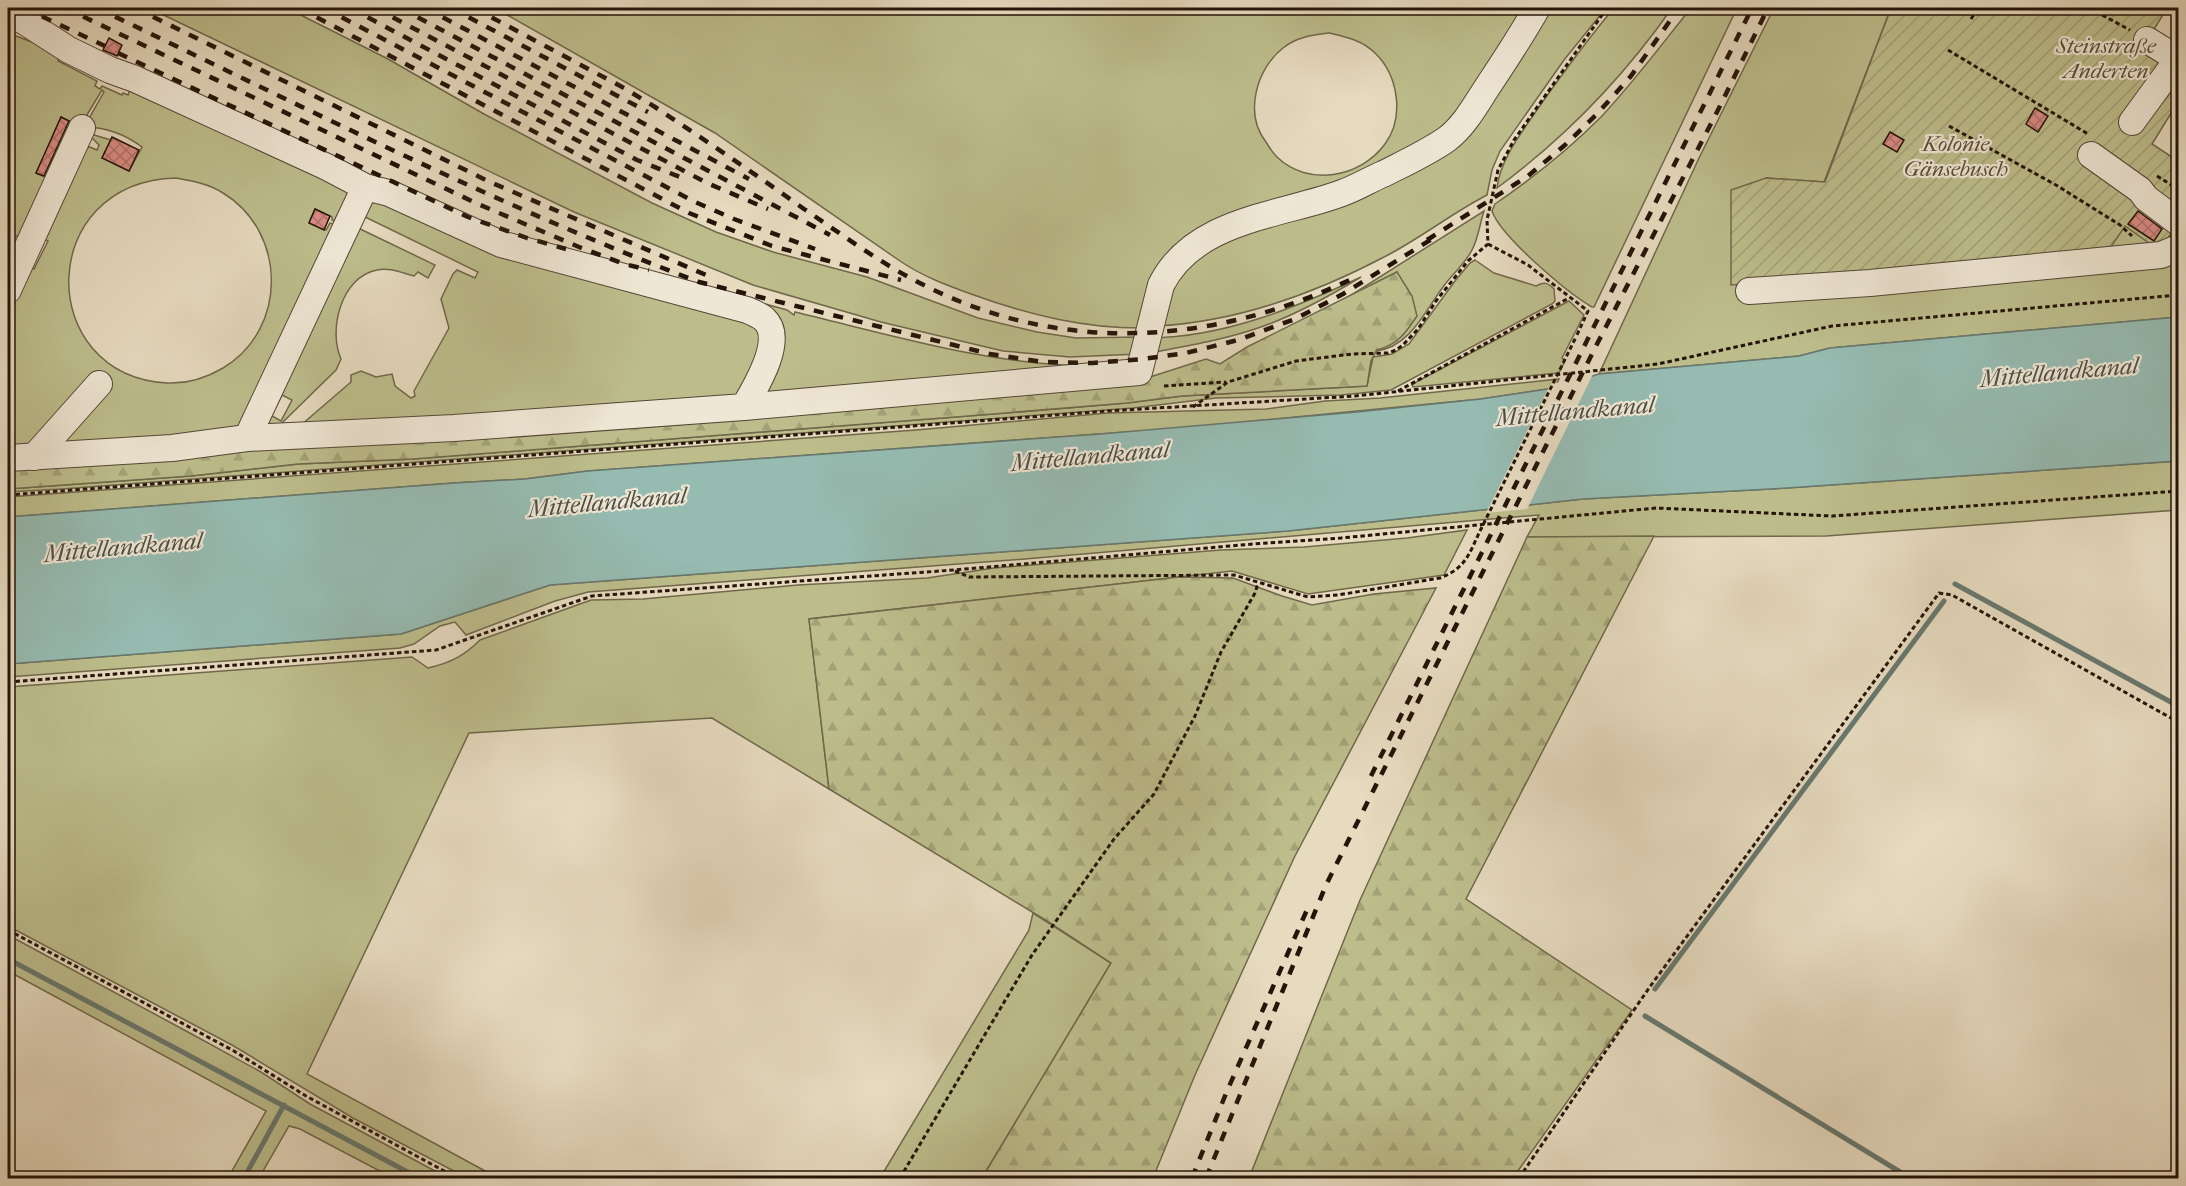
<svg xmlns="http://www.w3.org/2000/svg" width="2186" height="1186" viewBox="0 0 2186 1186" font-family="'IM FELL French Canon',serif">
	<defs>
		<pattern id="forest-firs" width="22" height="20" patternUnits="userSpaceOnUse" patternTransform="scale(1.5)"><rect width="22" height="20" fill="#bdbd8c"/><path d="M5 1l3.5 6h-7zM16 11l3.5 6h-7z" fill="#a2a277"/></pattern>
		<pattern id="garden-furrows" width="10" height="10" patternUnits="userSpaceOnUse" patternTransform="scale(1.5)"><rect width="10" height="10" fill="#bdbd8c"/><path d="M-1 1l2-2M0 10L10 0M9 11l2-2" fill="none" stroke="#a2a277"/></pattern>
		<pattern id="building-cross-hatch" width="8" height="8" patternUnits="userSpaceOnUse" patternTransform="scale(1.5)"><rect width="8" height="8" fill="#da8d86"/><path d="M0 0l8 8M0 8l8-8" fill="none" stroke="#b1726c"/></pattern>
	</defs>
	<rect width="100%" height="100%" fill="#e6dabf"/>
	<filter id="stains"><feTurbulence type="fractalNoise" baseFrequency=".00333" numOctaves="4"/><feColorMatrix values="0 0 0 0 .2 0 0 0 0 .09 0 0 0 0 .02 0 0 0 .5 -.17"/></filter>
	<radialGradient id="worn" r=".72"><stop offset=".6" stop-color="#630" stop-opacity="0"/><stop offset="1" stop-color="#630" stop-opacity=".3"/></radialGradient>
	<g fill="#bdbd8c" stroke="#70684a" stroke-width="1.5" fill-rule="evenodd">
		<path d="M149 8H287L388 59 484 114 652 203 716 232 773 252 867 277 978 318 1037 332 1076 338 1138 337V354L1070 357 1003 351 881 322 753 285 574 212Z"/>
		<path d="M495 8H1531L1525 20 1431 145 1210 232 1147 328C1085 329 1029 315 971 294 946 285 922 276 900 261L715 133ZM1329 33C1346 37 1362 40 1375 53 1398 75 1405 117 1385 144 1360 178 1308 187 1277 157 1273 153 1269 147 1266 142 1244 114 1256 69 1283 48 1296 37 1313 35 1329 33Z"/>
		<path d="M1541 8H1606L1564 60 1500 151 1492 170 1487 195C1452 213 1421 238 1386 256 1316 293 1235 322 1156 326L1181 262 1435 151Z"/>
		<path d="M1614 8H1672C1623 78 1566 137 1497 188 1500 159 1523 131 1539 107 1563 73 1587 40 1614 8Z"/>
		<path d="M1691 8H1737L1594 307H1592C1568 293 1501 237 1492 211L1495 204C1533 178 1569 149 1601 117 1633 83 1662 44 1691 8Z"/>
		<path d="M1774 8H1891L1824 182 1766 178 2124 226 2178 222V317L1830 348 1799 356 1599 374 1699 158Z"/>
		<path d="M8 33 61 53 58 61 97 81 95 86 100 89 102 86 122 95 123 93 128 95 130 89 338 178 350 195 340 217 337 216 334 221 332 220V217L315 209 309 223 326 230 330 223 340 227 238 433 55 447 44 439 8 453V311L13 296 31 267 34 269 48 241 39 236 86 148 90 147 97 150 99 145 89 135 91 134 111 140 102 158 129 171 142 147C126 135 108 128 88 127L87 122 104 92 102 90 84 120 76 124 61 117 52 137 67 143 66 153 50 146 47 153 61 159 59 168 42 160 36 173 50 179 27 239 13 235 8 245ZM176 178C193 181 209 184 223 193 287 232 288 329 223 368 206 378 186 384 167 383 34 375 35 182 176 178Z"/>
		<path d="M377 197 787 310 794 315 795 312C891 335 986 364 1085 366L8 463 301 425 351 382V375L361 371 376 377 392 374 395 386 411 398 415 396 414 391 449 328 441 299 453 274 457 270 475 278 478 272 359 214Z"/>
		<path d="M1484 211C1480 223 1478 239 1472 250 1465 264 1452 274 1443 287 1425 311 1410 347 1376 351L1397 272 1345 299Z"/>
		<path d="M354 226 435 265 428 278 418 272 414 276C402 273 389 267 377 270 341 277 328 330 341 359L336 370 283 422 278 430 263 431 268 406 274 410 272 416 281 421 292 400 282 395 276 407 270 403Z"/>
		<path d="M1475 260 1494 273 1536 286C1544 281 1548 283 1554 289L1555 301 1552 304 1391 390 1341 395 1216 398 1133 408 62 489 8 492V489L191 476 298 464 413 459 981 415 1127 403 1182 396 1367 386 1373 357 1392 354 1409 344 1455 281 1470 263Z"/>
		<path d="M1361 277C1328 297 1294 316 1258 328 1223 340 1186 346 1150 353V338C1224 337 1295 308 1361 277Z"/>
		<path d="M1569 301 1584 315 1562 358 1565 361 1559 373 1413 387 1412 385 1418 381Z"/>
		<path d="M1559 379 1556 386 1548 389 1481 399 1182 428 588 471 525 479 454 483 8 517V497L916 430 1108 413 1266 409 1325 401 1380 398Z"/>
		<path d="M2178 461V510L1826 536 1527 537 1539 515 1025 559 588 592 555 601 466 635 455 622 440 626 414 644 400 648 8 677V664L401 634 550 585 1288 531 1583 499 1787 488Z"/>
		<path d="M1467 530 1444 575 1308 594 1232 571 809 619 829 789 712 718 469 733 307 1074 498 1178H467L353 1118 232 1045 8 926V687L412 657 428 668C450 663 464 656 480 640L591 600 643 599 798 585 927 578 994 568 1221 550 1304 547 1407 538Z"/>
		<path d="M1033 913 1111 963 982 1178H880L1029 930Z"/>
		<path d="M8 935 188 1032 261 1072 310 1104 448 1178H393L300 1129 289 1126 259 1178H228L266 1111 8 971Z"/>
	</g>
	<g fill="url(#forest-firs)" stroke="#70684a" stroke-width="1.5">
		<path d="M1397 272 1412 296 1417 316C1405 334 1398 344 1377 350L1371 361 1367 386 1182 396 1127 403 981 415 413 459 298 464 191 476 8 489V468L1150 377 1206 359 1220 364 1247 347Z"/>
		<path d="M1654 536 1466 899 1632 1010 1513 1178H1249L1360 900 1527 537Z"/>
		<path d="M1179 577 1233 578 1282 596 1312 605 1374 594 1436 588 1294 858 1195 1075 1153 1178H982L1111 963 1047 921 829 789 809 619Z"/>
	</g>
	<path fill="url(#garden-furrows)" stroke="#70684a" stroke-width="1.5" d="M1891 8H2167L2150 36 2178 64V102L2152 144 2178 161V222L2160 251 2125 226 2104 257 1731 285V190L1766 178 1825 182Z"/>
	<path fill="#96bbb1" stroke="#68786e" stroke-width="1.5" d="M2178 317V461L1787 488 1583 499 1288 531 550 585 401 634 8 664V517L454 483 525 479 588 471 1100 434 1357 412 1481 399 1548 389 1599 374 1799 356 1830 348Z"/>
	<path fill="#e6dabf" d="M1594 372 1527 509 1486 513 1550 385Z"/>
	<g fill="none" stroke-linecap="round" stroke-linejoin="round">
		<g stroke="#68786e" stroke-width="5">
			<path d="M1955 584 2178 706"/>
			<path d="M8 959 419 1178"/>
			<path d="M1655 989 1944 601"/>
			<path d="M1645 1016 1910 1178"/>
			<path d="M244 1178 284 1105"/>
		</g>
	</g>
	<g fill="url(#building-cross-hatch)" stroke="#241409" stroke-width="1.5">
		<path d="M109 38 122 45 117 56 103 50Z"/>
		<path d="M2035 108 2048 116 2038 132 2026 124Z"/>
		<path d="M61 117 69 121 44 176 36 173Z"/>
		<path d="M1890 132 1904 140 1897 152 1883 144Z"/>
		<path d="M112 137 139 150 129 171 102 158Z"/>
		<path d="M315 209 330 216 324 230 309 223Z"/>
		<path d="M2138 211 2162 229 2154 241 2128 224Z"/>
	</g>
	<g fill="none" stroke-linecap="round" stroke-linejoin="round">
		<g stroke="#544636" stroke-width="28">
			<g id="minor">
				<path d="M8 11 69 50 110 70 135 79 327 167 365 187 389 193 501 244 747 310C752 312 759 315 764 319 786 339 755 388 744 407L454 428 247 438 365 187"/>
				<path d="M2147 40 2178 59"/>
				<path d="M2132 122 2178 59"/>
				<path d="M2091 155 2140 190 2146 198 2178 222"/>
				<path d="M8 290 82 128"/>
				<path d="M1749 291 1870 283 2161 255 2178 248"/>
				<path d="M744 407 1139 372 1161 285C1194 219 1280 216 1342 193 1356 188 1369 180 1383 174 1405 163 1427 153 1447 139 1464 126 1475 106 1486 89 1504 62 1521 36 1537 8"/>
				<path d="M34 457 99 384"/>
				<path d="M8 458 172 448 247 438"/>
			</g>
		</g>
		<g stroke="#241409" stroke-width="3" stroke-dasharray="4.5 3" stroke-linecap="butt">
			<path d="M2089 8 2130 30"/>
			<path d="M1971 19 1978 8"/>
			<path d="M1948 50 2088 134"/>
			<path d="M1949 126 2056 185 2120 225 2132 236"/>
			<path d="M2157 176 2178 189"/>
			<path d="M1488 244 1528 265 1588 311 1576 337"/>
			<path d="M1164 386 1226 382"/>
			<path d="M1398 391 1569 298"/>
			<path d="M1193 407 1228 382 1296 361 1352 354 1388 353 1396 350 1403 345 1418 329 1436 301 1468 261 1488 244 1487 220 1498 170 1514 140 1607 8"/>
			<path d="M8 495 1108 411 1355 396 1658 364 1832 326 2178 295"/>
			<path d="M955 571 969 577 1234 575 1308 597 1338 595 1440 578C1466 568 1469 554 1480 531"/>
			<path d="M8 682 436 650 592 596 954 570 1253 544 1341 538 1656 508 1832 516 2178 491"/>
			<path d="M8 930 234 1051 306 1096 457 1178"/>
			<path d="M900 1178 1032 955 1114 839 1154 794 1195 716 1221 652 1255 593 1258 583"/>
			<path d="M1519 1178 1649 988 1939 593 1952 595 2178 722"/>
		</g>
		<use href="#minor" stroke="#efe7d5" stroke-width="26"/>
		<g stroke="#241409" stroke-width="4.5" stroke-dasharray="10 10" stroke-linecap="butt">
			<path d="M24 8 105 46"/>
			<path d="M65 8 478 204 579 247 624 264 649 270"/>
			<path d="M97 8C296 103 493 204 699 282L990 354 1043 362 1093 363 1143 359 1186 353 1238 340 1295 319 1343 294 1435 237"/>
			<path d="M135 8 490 182 713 278"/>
			<path d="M299 8 689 213 772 246 901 280"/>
			<path d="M324 8 695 202 734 219 815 249"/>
			<path d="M350 8 637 160 685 179"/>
			<path d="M375 8 707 183 768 209"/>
			<path d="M400 8 830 235"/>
			<path d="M425 8 749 179"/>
			<path d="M451 8 648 112"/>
			<path d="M474 8 624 88 655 107C705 140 755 174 804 209 840 233 876 260 914 280 1058 357 1215 346 1358 276"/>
			<path d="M118 53 468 217 527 238 566 249"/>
			<path d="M1427 240 1528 176 1565 145 1597 114 1631 76 1679 8"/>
			<path d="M1371 776 1752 8"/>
			<path d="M1192 1178 1227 1091 1310 903"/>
			<path d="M1206 1178 1326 885 1596 346 1717 112 1768 8"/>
		</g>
		<path stroke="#241409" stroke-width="3" stroke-dasharray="4.5 3" stroke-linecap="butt" d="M1480 531 1576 337"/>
	</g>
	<g text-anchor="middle" stroke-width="4.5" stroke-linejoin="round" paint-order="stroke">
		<g font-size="22" font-style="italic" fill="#5a4f37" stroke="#efe7d5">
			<text x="2106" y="53">Steinstraße<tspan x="2106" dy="25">Anderten</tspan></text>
			<text x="1956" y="151">Kolonie<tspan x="1956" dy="25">Gänsebusch</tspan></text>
		</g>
		<g font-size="24" font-style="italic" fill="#4c4e44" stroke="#efe7d5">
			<text transform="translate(2059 372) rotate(-5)" y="8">Mittellandkanal</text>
			<text transform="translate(1575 411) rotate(-5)" y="8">Mittellandkanal</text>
			<text transform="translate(1090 456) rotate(-5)" y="8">Mittellandkanal</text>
			<text transform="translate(607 502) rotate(-5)" y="8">Mittellandkanal</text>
			<text transform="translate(123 547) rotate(-5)" y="8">Mittellandkanal</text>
		</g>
	</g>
	<rect width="2186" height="1186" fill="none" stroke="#e6dabf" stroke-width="30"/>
	<rect x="9" y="9" width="2168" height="1168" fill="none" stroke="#241409" stroke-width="3"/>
	<rect x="15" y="15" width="2156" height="1156" fill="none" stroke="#241409" stroke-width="1.5"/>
	<rect width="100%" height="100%" filter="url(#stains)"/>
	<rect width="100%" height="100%" fill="url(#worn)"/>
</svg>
